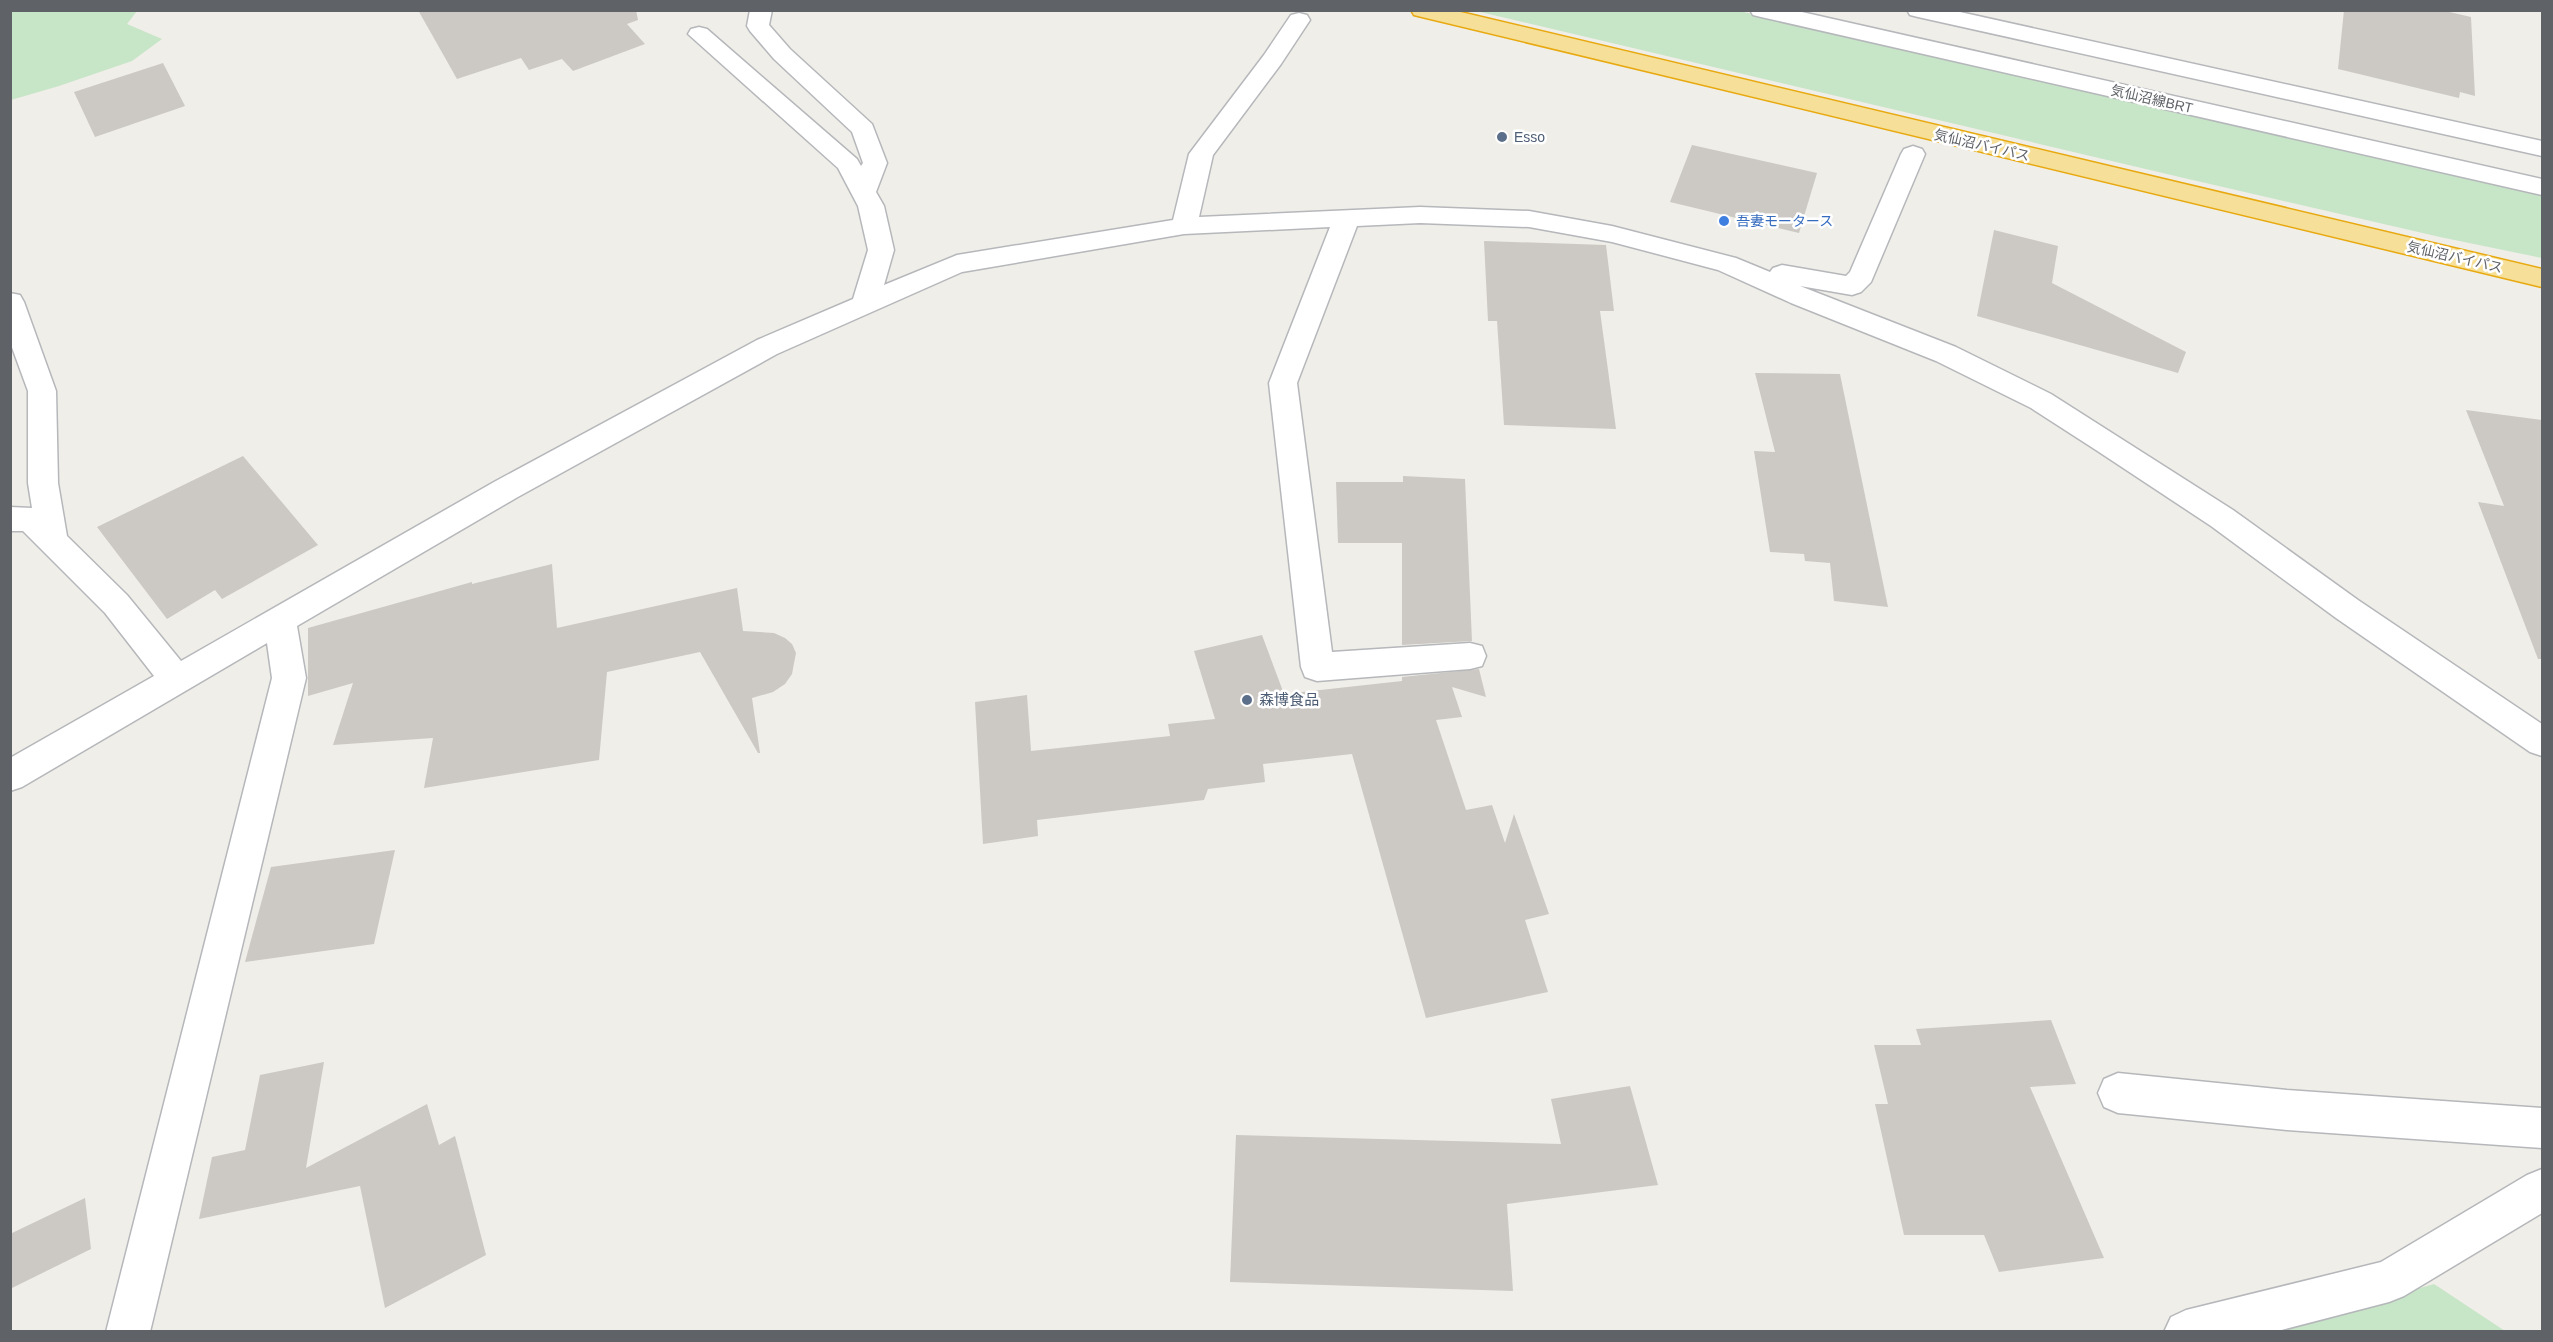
<svg xmlns="http://www.w3.org/2000/svg" width="2553" height="1342" viewBox="0 0 2553 1342" font-family="Arial,'Noto Sans JP',sans-serif">
	<rect width="100%" height="100%" fill="#f0eee8"/>
	<g fill="#c7e5c7">
		<path d="M11 10 137 11 127 24 162 39 132 61 59 86 11 100Z"/>
		<path d="M1476 11H1739L2542 193V258L2440 237 2184 178Z"/>
		<path d="M2434 1284 2505 1331 2266 1332Z"/>
	</g>
	<g fill="#ccc9c4">
		<path d="M418 10H636L638 20 627 24 645 44 573 71 562 59 529 70 521 58 457 79Z"/>
		<path d="M2344 10H2441L2471 17 2475 96 2460 92 2459 98 2338 69Z"/>
		<path d="M163 63 185 106 95 137 74 92Z"/>
		<path d="M1692 145 1817 173 1799 233 1670 202Z"/>
		<path d="M1994 230 2058 246 2052 283 2186 352 2178 373 1977 316Z"/>
		<path d="M1484 241 1606 245 1614 311H1600L1616 429 1504 425 1497 321H1488Z"/>
		<path d="M1755 373 1840 374 1888 607 1834 601 1830 563 1805 561 1804 554 1770 552 1754 451 1775 452Z"/>
		<path d="M2466 410 2542 420V659H2538L2478 502 2504 506Z"/>
		<path d="M243 456 318 545 222 599 215 590 167 619 97 527Z"/>
		<path d="M1403 476 1465 479 1472 641 1402 645V543H1338L1336 482H1403Z"/>
		<path d="M552 564 557 628 737 588 743 631 774 633 785 638 792 644 796 653 792 674 785 684 773 692 752 698 760 753H758L700 652 607 672 599 760 424 788 433 738 333 745 353 683 308 696V628L472 582V584Z"/>
		<path d="M1262 635 1284 694 1402 681V677L1479 669 1486 697 1452 687 1462 717 1436 720 1466 810 1492 805 1505 843 1514 814 1549 914 1525 920 1548 992 1426 1018 1352 754 1263 764 1265 782 1208 789 1204 800 1037 820 1038 836 983 844 975 702 1027 695 1031 751 1170 736 1168 724 1215 719 1194 651Z"/>
		<path d="M395 850 374 944 245 962 271 867Z"/>
		<path d="M2051 1020 2076 1084 2030 1087 2104 1258 1999 1272 1984 1235H1904L1875 1104H1888L1874 1045H1921L1916 1029Z"/>
		<path d="M324 1062 306 1168 427 1104 439 1145 455 1136 486 1255 385 1308 360 1186 199 1219 212 1157 245 1150 260 1075Z"/>
		<path d="M1630 1086 1658 1185 1507 1204 1513 1291 1230 1282 1236 1135 1561 1144 1551 1099Z"/>
		<path d="M85 1198 91 1249 10 1289V1234Z"/>
	</g>
	<g fill="none" stroke-linecap="round" stroke-linejoin="round">
		<g stroke="#b5b7bb" stroke-width="3">
			<g id="minor">
				<path d="M750 10H772L769 25 790 49 872 124 887 163 876 192 884 206 894 250 884 285 957 255 1173 220 1189 154 1264 55 1291 15 1299 13 1307 15 1310 20 1281 64 1213 155 1199 217 1420 207 1529 211 1612 226 1736 258 1770 272 1773 268 1782 265 1846 276 1850 272 1901 154 1904 149 1913 146 1922 149 1925 154 1871 282 1861 292 1852 295 1800 286 1956 347 2051 394 2233 510 2358 600 2542 724V756L2530 752 2336 618 2211 526 2096 450 2031 408 1936 361 1791 303 1718 270 1612 242 1529 227 1420 223 1357 226 1297 383 1332 652 1470 643 1482 646 1486 656 1482 666 1470 669 1317 681 1305 677 1301 667 1269 383 1330 227 1184 234 962 272 777 354 516 498 297 626 306 678 150 1332H106L272 678 267 643 22 787 10 791V758L154 676 105 613 23 531H10V507L32 508 28 483V391L10 342V293L20 295 24 302 56 391 58 483 67 536 127 595 181 661 494 482 757 340 853 299 868 250 858 206 838 168 688 34 691 29 699 27 707 29 857 159 861 166 863 163 852 132 774 59 750 31 747 26Z"/>
				<path d="M1750 10H1793L2542 179V195L1761 17 1753 15Z"/>
				<path d="M1907 10H1951L2542 141V156L1918 17 1910 15Z"/>
				<path d="M2118 1073 2287 1090 2542 1108V1148L2287 1130 2118 1113 2104 1107 2098 1093 2104 1079Z"/>
				<path d="M2542 1169V1213L2404 1296 2389 1302 2274 1332H2164L2171 1317 2186 1310 2381 1262 2527 1175Z"/>
			</g>
		</g>
		<g stroke="#e8a910" stroke-width="3">
			<path id="highway" d="M1411 10H1452L2542 269V287L1422 17 1414 15Z"/>
		</g>
		<use href="#minor" fill="#fff" fill-rule="evenodd"/>
		<use href="#highway" fill="#f6e099" fill-rule="evenodd"/>
	</g>
	<g fill="#5c6f8a" stroke="#fff" stroke-width="2">
		<circle cx="1502" cy="137" r="6"/>
		<circle cx="1247" cy="700" r="6"/>
	</g>
	<circle fill="#3f7fe0" stroke="#fff" stroke-width="2" cx="1724" cy="221" r="6"/>
	<g text-anchor="middle" stroke-width="5" stroke-linejoin="round" paint-order="stroke">
		<g font-size="14" fill="#5f6267" stroke="#fff">
			<text transform="translate(2152 99) rotate(13)" y="5">気仙沼線BRT</text>
			<text transform="translate(1982 145) rotate(13)" y="5">気仙沼バイパス</text>
			<text transform="translate(2455 257) rotate(13)" y="5">気仙沼バイパス</text>
		</g>
		<g font-size="14" fill="#4e5e75" stroke="#fff" text-anchor="start">
			<text x="1514" y="142">Esso</text>
		</g>
		<g font-size="14" fill="#366cbe" stroke="#fff" text-anchor="start">
			<text x="1736" y="226">吾妻モータース</text>
		</g>
		<g font-size="15" fill="#4e5e75" stroke="#fff" text-anchor="start">
			<text x="1259" y="705">森博食品</text>
		</g>
	</g>
	<rect width="2553" height="1342" fill="none" stroke="#5f6267" stroke-width="24"/>
</svg>
